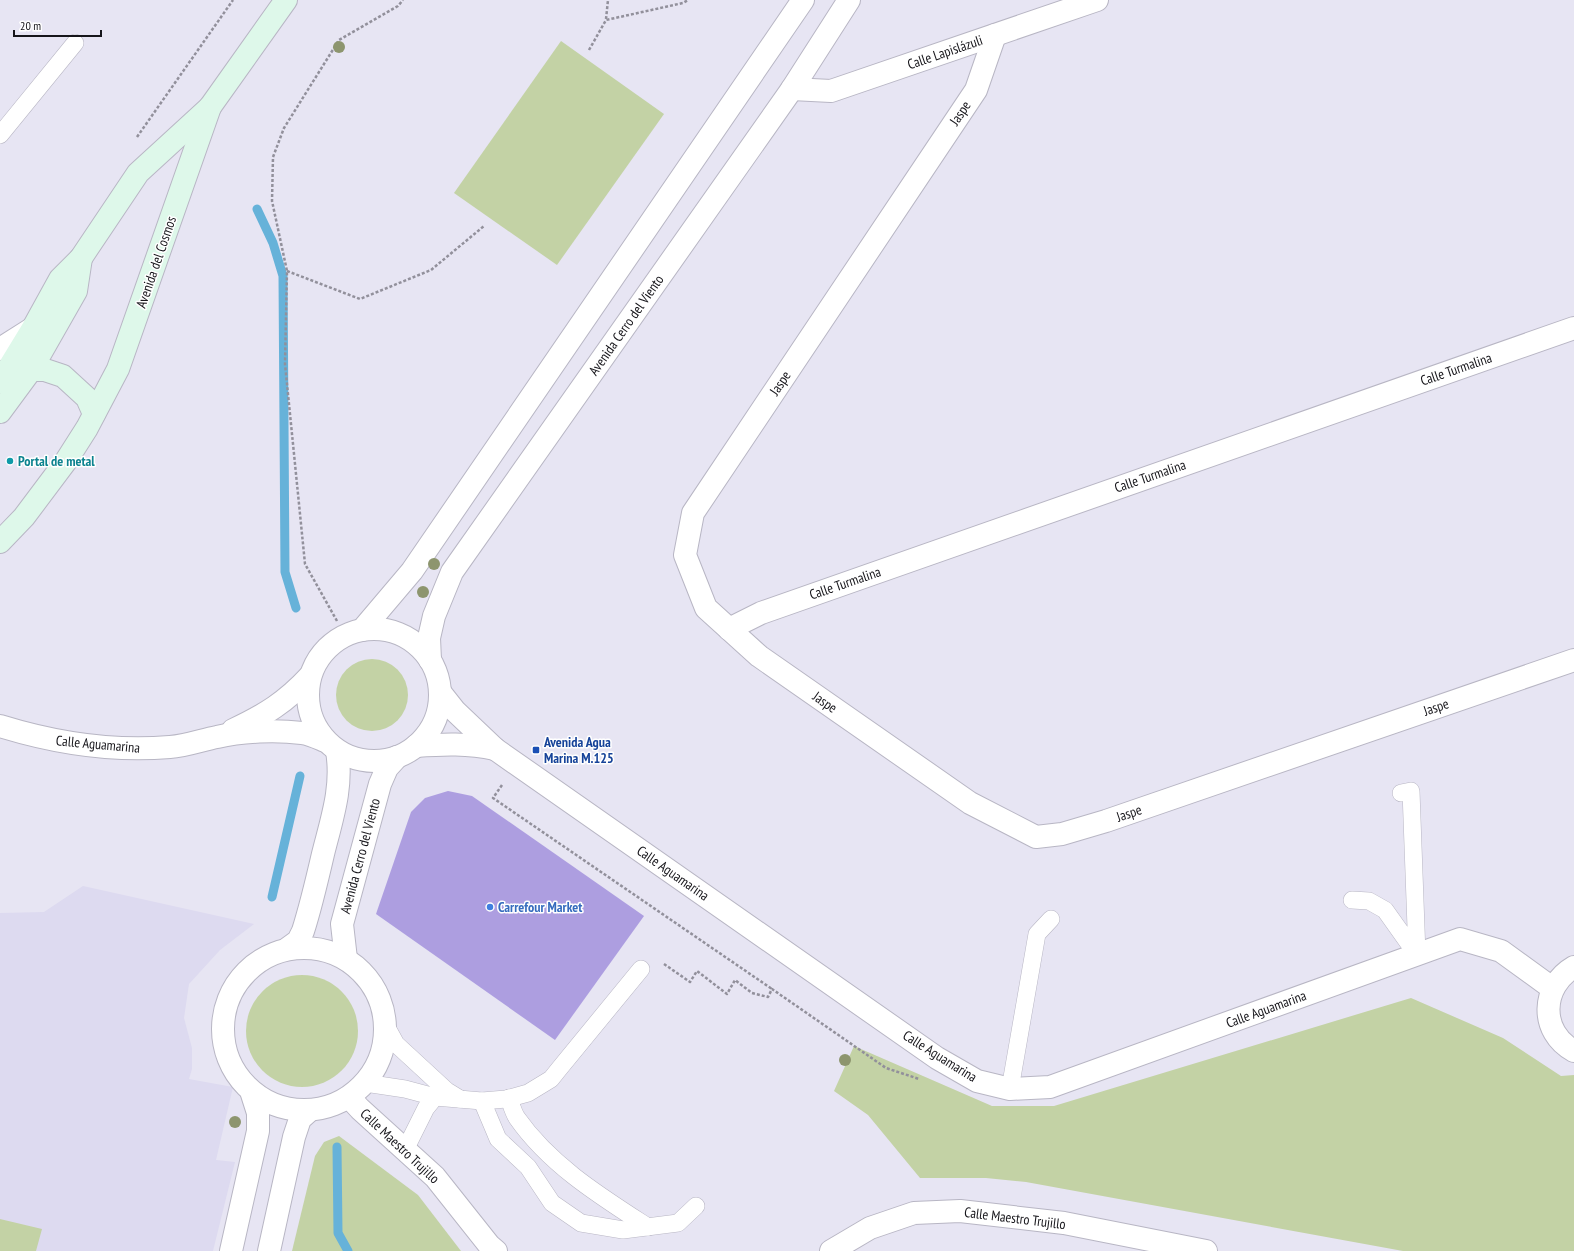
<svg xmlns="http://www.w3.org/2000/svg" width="1574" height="1251" viewBox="0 0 1574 1251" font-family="'PT Sans Narrow',sans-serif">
	<rect width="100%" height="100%" fill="#e7e5f3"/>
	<path fill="#dddaf0" d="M83 886 254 924 220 950 189 984 184 1018 192 1048V1069L189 1079 233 1087 216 1160 235 1162 213 1251H0V913L44 912Z"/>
	<g fill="#c3d2a5">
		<path d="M561 41 664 114 557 265 454 193Z"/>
		<circle cx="372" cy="695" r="36"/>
		<circle cx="302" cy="1031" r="56"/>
		<path d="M1411 998 1503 1038 1561 1076 1574 1075V1251H1403L1026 1182 986 1178H920L868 1115 834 1091 854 1046 992 1106H1054Z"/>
		<path d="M339 1136 418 1195 461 1251H292L315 1156 324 1142Z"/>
		<path d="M0 1219 42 1229 36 1251H0Z"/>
	</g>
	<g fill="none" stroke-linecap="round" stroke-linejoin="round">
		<g stroke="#66b2d9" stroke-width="9">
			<path d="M257 209 273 243 283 276 285 572 296 608"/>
			<path d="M272 897 300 776"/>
			<path d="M337 1147 338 1233 348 1251"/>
		</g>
	</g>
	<path fill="#ad9ee0" d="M448 791 472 796 644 916 555 1040 376 914 411 812 425 798Z"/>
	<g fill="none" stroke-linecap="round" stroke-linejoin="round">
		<g stroke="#b8b6c4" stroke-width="18">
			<g id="lane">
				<path d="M0 135 75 43"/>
				<path d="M1352 900 1369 901 1385 910 1417 955 1411 791 1401 793"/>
				<path d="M385 1024 396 1044 447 1091 460 1099"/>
				<path d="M365 1083 405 1089 435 1097 482 1101 506 1099 528 1093 551 1079 559 1069 641 969"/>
				<path d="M1010 1089 1037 934 1051 919"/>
				<path d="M509 1098C511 1104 513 1112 517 1118 550 1165 600 1196 648 1227"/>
				<path d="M482 1101 498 1139 528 1167 552 1203 581 1223 623 1230 678 1223 696 1206"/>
				<path d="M405 1150 426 1108 435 1097"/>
			</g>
		</g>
		<g stroke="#b8b6c4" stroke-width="24">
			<g id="street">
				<path d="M995 35 976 90 693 513 685 555 706 608 759 656 970 803 1036 837 1062 834 1106 821 1574 660"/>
				<path d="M792 89 831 91 1097 0"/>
				<path d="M0 349 33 328"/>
				<circle cx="374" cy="695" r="66"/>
				<path d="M729 629 761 613 1574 328"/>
				<path d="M362 630 412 571 803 0"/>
				<path d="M430 660 429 638 434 616 452 572 792 89 849 0"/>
				<path d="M440 692 455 711 495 749 937 1058 977 1081 1010 1089 1050 1087 1460 939 1501 951 1552 988"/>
				<path d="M0 726C55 743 112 752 170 747 186 746 202 740 217 737 243 731 276 730 302 733 310 734 318 738 325 741"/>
				<path d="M233 730C265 715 286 702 310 676"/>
				<path d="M416 746C443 744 468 743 495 749"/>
				<circle cx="304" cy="1029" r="81"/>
				<path d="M287 949 298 941 303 931C311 906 317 880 323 854 332 818 343 787 337 751"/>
				<path d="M346 959 342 924 380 784 387 768 397 757"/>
				<path d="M1574 967C1541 986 1539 1032 1574 1051"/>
				<path d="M349 1097 360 1109 435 1177 489 1245 496 1251"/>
				<path d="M231 1251 258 1131V1113L251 1091"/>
				<path d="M269 1251 294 1137 300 1119 310 1110"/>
				<path d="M831 1251 870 1228 914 1213 960 1211 1064 1223 1206 1251"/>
			</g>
		</g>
		<g stroke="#b8b6c4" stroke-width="24">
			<g id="secondary">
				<path d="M19 370H45L63 376 87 398 94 414"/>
				<path d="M0 382 33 328 60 279 81 258 138 173 210 107 286 0"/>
				<path d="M0 412 31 370 76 291 81 258"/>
				<path d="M0 542 24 517 66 461 87 428 118 369 210 107"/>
			</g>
		</g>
		<g stroke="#92909b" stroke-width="2.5" stroke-dasharray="3 2" stroke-linecap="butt">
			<path d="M606 19 608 0"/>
			<path d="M589 50 606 20 683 3 688 0"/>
			<path d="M137 137 233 0"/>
			<path d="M287 271 360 299 431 270 484 226"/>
			<path d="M337 621 305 564 285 364 287 271 272 201 273 157 284 128 339 40 398 6 403 0"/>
			<path d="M502 785 493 798 772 989"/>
			<path d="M664 964 690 982 697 971 727 994 735 980 752 993 768 997 772 989 886 1068 919 1079"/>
		</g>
		<use href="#lane" stroke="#fff" stroke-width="17"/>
		<use href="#street" stroke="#fff" stroke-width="22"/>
		<use href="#secondary" stroke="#def8ea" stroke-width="22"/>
	</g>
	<g fill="#8d956e">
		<circle cx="339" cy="47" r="6"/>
		<circle cx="434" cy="564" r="6"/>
		<circle cx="423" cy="592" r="6"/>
		<circle cx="845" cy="1060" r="6"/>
		<circle cx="235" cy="1122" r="6"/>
	</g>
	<circle fill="#0f9aa8" stroke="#fff" stroke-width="1.5" cx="10" cy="461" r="4"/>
	<rect fill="#1a4fb4" stroke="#fff" stroke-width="1.5" x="532" y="746" width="8" height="8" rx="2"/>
	<circle fill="#3f7fe0" stroke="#fff" stroke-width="1.5" cx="490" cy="907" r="4"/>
	<g text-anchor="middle" stroke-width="3" stroke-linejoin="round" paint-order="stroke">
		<g font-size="14" fill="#16151a" stroke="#fff">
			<text transform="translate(945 52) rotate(-19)" y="5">Calle Lapislázuli</text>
			<text transform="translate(960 113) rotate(-56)" y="5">Jaspe</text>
			<text transform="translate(156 262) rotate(-71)" y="5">Avenida del Cosmos</text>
			<text transform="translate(626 325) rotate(-55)" y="5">Avenida Cerro del Viento</text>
			<text transform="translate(1456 369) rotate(-19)" y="5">Calle Turmalina</text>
			<text transform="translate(780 383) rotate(-56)" y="5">Jaspe</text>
			<text transform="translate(1150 476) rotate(-19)" y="5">Calle Turmalina</text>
			<text transform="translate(845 583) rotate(-19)" y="5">Calle Turmalina</text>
			<text transform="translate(825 702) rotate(35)" y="5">Jaspe</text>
			<text transform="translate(1436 707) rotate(-19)" y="5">Jaspe</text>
			<text transform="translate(98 744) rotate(5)" y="5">Calle Aguamarina</text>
			<text transform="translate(1129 813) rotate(-19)" y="5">Jaspe</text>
			<text transform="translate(360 856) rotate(-75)" y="5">Avenida Cerro del Viento</text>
			<text transform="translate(673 873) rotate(35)" y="5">Calle Aguamarina</text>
			<text transform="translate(1266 1009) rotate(-20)" y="5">Calle Aguamarina</text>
			<text transform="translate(940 1056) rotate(32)" y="5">Calle Aguamarina</text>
			<text transform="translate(400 1146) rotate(43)" y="5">Calle Maestro Trujillo</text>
			<text transform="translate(1015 1218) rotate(7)" y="5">Calle Maestro Trujillo</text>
		</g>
		<g font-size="14" font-weight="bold" fill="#0d838f" stroke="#fff" text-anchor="start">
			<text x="18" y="466">Portal de metal</text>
		</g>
		<g font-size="14" font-weight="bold" fill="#164399" stroke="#fff" text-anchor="start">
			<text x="544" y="747">Avenida Agua<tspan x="544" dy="16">Marina M.125</tspan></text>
		</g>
		<g font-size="14" font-weight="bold" fill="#366cbe" stroke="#fff" text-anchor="start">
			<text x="498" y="912">Carrefour Market</text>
		</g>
	</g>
	<path d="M14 30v6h87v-6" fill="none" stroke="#16151a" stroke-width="2"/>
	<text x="20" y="30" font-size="12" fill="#16151a" stroke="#ffffff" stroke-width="3" paint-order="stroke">20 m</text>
</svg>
